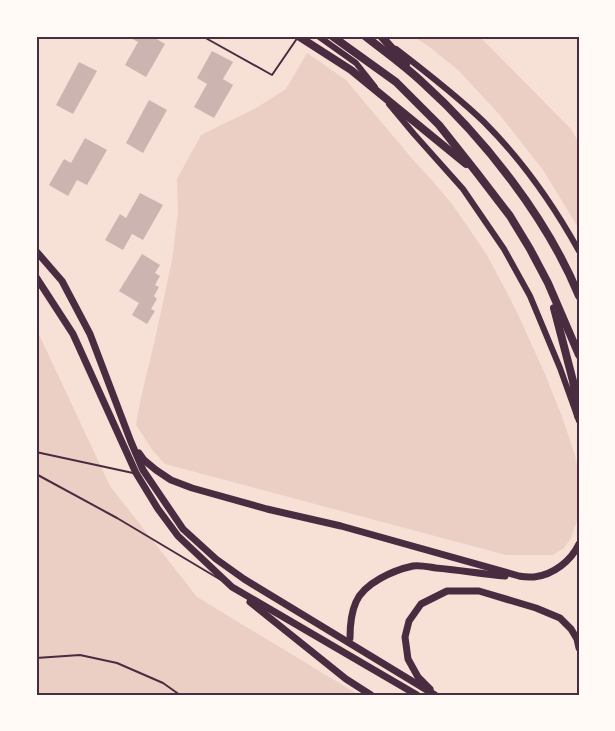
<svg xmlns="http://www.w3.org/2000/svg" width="615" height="731" viewBox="0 0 615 731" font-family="'IBM Plex Sans',sans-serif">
	<rect width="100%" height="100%" fill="#f7e1d7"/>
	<g fill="#ebcfc5">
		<path d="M412 36H479L571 129 579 143V229L543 170 499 114 458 70 427 45Z"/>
		<path d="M307 53 346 80 415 162 429 177 452 204 487 255 516 310 545 374 561 414 575 455 579 474V515L571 538 564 548 553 555H506L165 464 153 451 136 425 140 402 155 339 172 260 178 212 177 179 201 135 256 108 286 89Z"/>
		<path d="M36 328 110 486 197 597 359 695H36Z"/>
	</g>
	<g fill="#ccb4b1">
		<path d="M127 36H156L155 38 165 44 146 77 125 65 138 42Z"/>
		<path d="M212 51 233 62 223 79 233 85 214 118 194 107 207 84 197 78Z"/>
		<path d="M79 62 97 71 73 114 56 105Z"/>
		<path d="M149 100 167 110 143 153 126 143Z"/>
		<path d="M85 138 107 150 87 185 77 180 68 196 49 185 64 159 71 163Z"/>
		<path d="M140 193 163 205 143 240 132 234 123 250 105 240 120 214 126 218Z"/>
		<path d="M142 254 160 265 155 273 160 276 155 285 159 287 154 296 157 299 151 309 155 311 147 324 132 315 139 303 119 291Z"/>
	</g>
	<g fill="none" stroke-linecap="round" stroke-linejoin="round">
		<g stroke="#4a2c40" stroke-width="2">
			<path d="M202 36 272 75 298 37"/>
			<path d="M36 452 133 473"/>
			<path d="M36 474 117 518 221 580"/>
			<path d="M36 658 80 655 117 663 163 683 180 695"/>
		</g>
		<g stroke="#4a2c40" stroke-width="6">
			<path d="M318 36 356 63 375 87"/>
			<path d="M396 49C426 72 457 96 484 122 522 160 553 204 579 251"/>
			<path d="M389 104 414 134 463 189 504 249 530 296 560 368 579 421"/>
		</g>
		<g stroke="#4a2c40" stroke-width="7">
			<path d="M36 251 62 281 90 334 131 442 143 470 183 529 216 559 244 579 435 695"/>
			<path d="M36 277 73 334 136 473 158 509 178 536 232 587 417 695"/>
			<path d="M139 453 144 460 156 470 171 480 192 488 267 509 341 526 519 576C524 577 529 577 534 577 553 575 571 561 579 544"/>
			<path d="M250 602 346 679 371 695"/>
			<path d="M350 638C350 625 351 613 356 602 364 583 394 570 413 566 420 565 429 567 436 568 459 570 482 574 505 576"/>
			<path d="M430 689 418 677 408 659 405 637 409 621 421 604 447 591H479L536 608 560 618 571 629 577 639 579 648"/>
		</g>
		<g stroke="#4a2c40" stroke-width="8">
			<path d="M298 36 351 70 466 164"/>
			<path d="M332 36 396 82 439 125 477 173 510 216 530 249 548 283 579 355"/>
			<path d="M365 36C384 51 404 65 422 82 484 138 547 218 579 296"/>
			<path d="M381 36 406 64"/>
			<path d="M554 308 573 381 578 416"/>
		</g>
	</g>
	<rect width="615" height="731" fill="none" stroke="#fffaf5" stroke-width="75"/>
	<rect x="38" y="38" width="540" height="656" fill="none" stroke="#4a2c40" stroke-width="2"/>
</svg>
